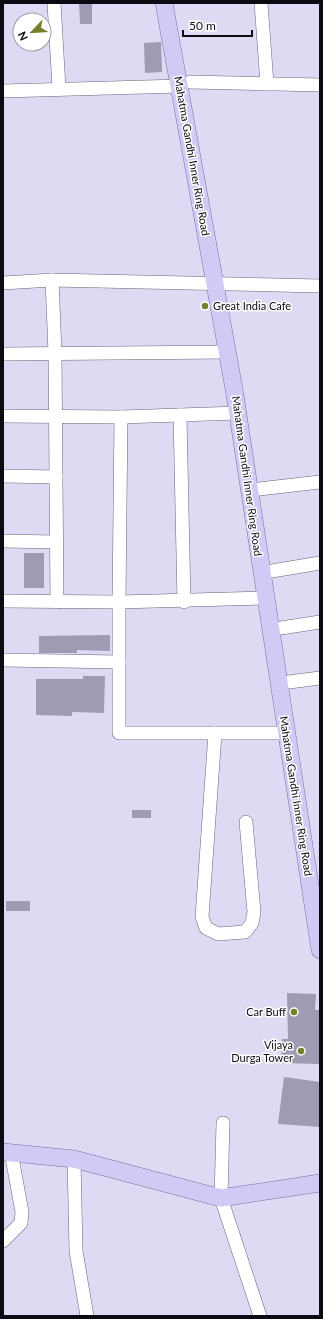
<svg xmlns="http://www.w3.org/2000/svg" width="323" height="1319" viewBox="0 0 323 1319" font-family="Lato,sans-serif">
	<rect width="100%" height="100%" fill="#dfdaf4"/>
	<g fill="#9f9bb3">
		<path d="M79 3H92V24H80Z"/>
		<path d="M161 42 162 72 145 73 144 43Z"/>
		<rect x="24" y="553" width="20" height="35"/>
		<path d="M110 635V651L77 650V653H39V636Z"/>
		<path d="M83 676H105L104 713 72 712V716L36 715V679H83Z"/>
		<rect x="132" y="810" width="19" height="8"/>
		<rect x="6" y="901" width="24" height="10"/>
		<path d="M287 993 316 994 315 1010H319L320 1064 281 1063 282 1039H288Z"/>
		<path d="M284 1077 320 1082V1127L278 1124Z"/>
	</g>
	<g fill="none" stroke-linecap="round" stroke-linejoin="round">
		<g stroke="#68647a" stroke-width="14">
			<g id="minor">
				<path d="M54 3 59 88"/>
				<path d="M261 3 267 84"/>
				<path d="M190 82 320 85"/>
				<path d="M3 91 180 86"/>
				<path d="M52 280 55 353 57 602"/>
				<path d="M3 283 52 280 320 286"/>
				<path d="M3 354 228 352"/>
				<path d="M180 415 184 602"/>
				<path d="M3 416 121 417 119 602 3 601"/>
				<path d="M121 417 238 413"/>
				<path d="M3 476 56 477"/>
				<path d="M259 489 320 482"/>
				<path d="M3 541 56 542"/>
				<path d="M272 571 320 563"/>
				<path d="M265 598 119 602V733H286"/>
				<path d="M281 628 320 622"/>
				<path d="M3 660 119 662"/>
				<path d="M289 682 320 678"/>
				<path d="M215 733 202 917 206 928 218 934 245 932 252 923 254 912 246 822"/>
				<path d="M223 1123 221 1198 260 1316"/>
				<path d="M74 1159 76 1251 87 1316"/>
				<path d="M3 1241 21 1223 22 1212 11 1152"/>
			</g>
		</g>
		<g stroke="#796fa1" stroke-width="18">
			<g id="major">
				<path d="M164 3 234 389 320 950"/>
				<path d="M3 1152 74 1159 221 1198 320 1183"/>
			</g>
		</g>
		<use href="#minor" stroke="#fff" stroke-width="13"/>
		<use href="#major" stroke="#d2c9f5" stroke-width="17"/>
	</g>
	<g fill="#787f29" stroke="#fff" stroke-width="1.5">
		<circle cx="205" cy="306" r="4"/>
		<circle cx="294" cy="1012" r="4"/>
		<circle cx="301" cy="1051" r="4"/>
	</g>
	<g text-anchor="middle" stroke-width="3" stroke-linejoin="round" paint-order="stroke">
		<g font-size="11" fill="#0c0a13" stroke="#fff">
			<text transform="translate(192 156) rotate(80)" y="4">Mahatma Gandhi Inner Ring Road</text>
			<text transform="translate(247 476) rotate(82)" y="4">Mahatma Gandhi Inner Ring Road</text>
			<text transform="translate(296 796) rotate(81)" y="4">Mahatma Gandhi Inner Ring Road</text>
		</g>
		<g font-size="11" fill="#0c0a13" stroke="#fff" text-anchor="end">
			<text x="213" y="310" text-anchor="start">Great India Cafe</text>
			<text x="286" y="1016">Car Buff</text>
			<text x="293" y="1049">Vijaya<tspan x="293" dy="13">Durga Tower</tspan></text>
		</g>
	</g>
	<rect width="323" height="1319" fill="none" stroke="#0c0a13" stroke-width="8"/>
	<g transform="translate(32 32) rotate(245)"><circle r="19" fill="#ffffff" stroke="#9e9da1"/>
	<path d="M0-3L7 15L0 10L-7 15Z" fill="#787f29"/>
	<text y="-6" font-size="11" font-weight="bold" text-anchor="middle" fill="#0c0a13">N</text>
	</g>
	<path d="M183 30v6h69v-6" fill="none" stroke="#0c0a13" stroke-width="2"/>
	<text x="189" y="30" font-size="12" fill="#0c0a13" stroke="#ffffff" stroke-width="3" paint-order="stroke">50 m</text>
</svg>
